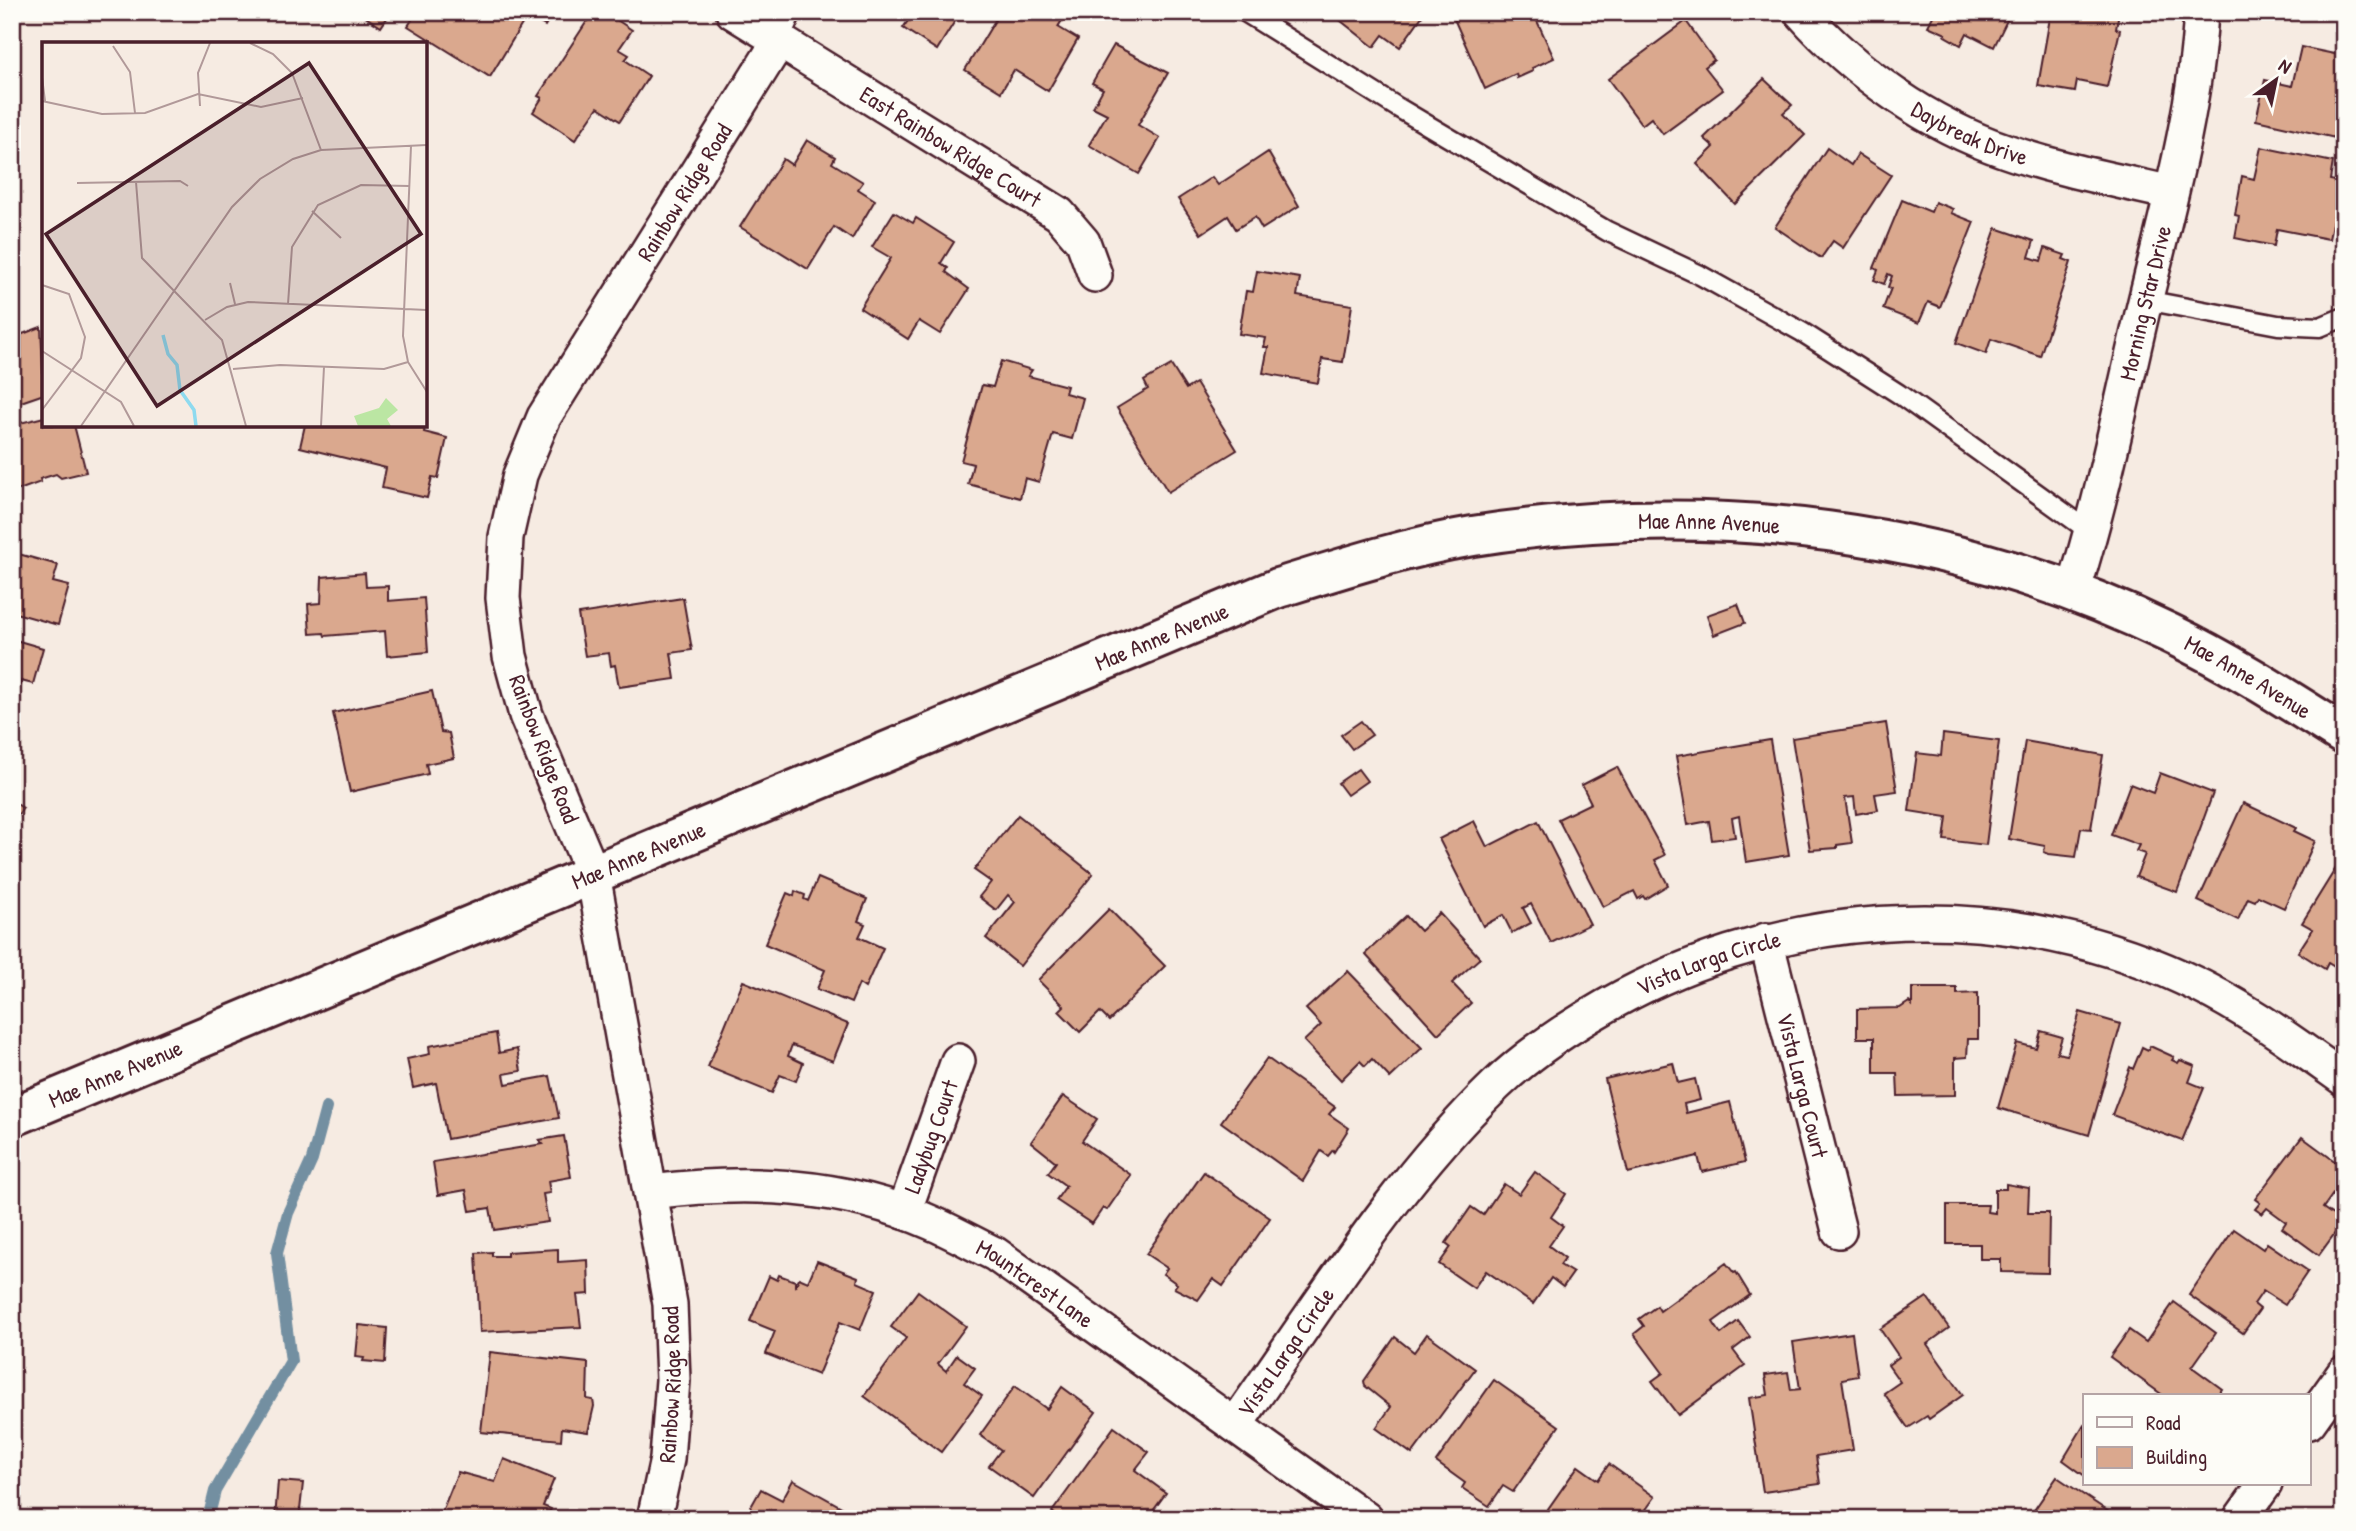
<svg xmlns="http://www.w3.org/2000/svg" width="2356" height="1531" viewBox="0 0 2356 1531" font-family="'Patrick Hand',sans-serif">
	<rect width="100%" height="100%" fill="#f6ebe2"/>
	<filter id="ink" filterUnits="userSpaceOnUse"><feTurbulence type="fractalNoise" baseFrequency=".0143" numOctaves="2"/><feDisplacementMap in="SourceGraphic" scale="14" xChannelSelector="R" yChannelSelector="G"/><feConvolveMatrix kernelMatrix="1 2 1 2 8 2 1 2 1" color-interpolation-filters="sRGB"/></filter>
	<g filter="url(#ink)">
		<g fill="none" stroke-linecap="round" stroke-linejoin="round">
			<path stroke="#738fa1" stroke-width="12" d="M208 1519 215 1491 291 1361 277 1253 288 1213 312 1160 326 1108"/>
		</g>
		<g fill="#daa88e" stroke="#4a1f2b" stroke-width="2">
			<path d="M358 12H391L381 27Z"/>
			<path d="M417 12H553L545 26 527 16 490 77 408 26Z"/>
			<path d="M593 12H605L632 30 619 49 629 55 625 60 649 76 620 121 598 107 575 140 533 112 542 98 538 96Z"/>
			<path d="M953 12 958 16 937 50 903 28 914 12Z"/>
			<path d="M1000 12H1067L1058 27 1078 39 1048 91 1014 70 1001 92 965 70Z"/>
			<path d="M1339 12H1425L1400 47 1383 35 1374 47 1336 17Z"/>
			<path d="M1451 12H1533L1554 58 1532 68 1533 71 1517 78 1516 74 1485 89Z"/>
			<path d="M1935 12H2011L1994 47 1967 33 1961 45 1945 36 1946 34 1928 26Z"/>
			<path d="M2051 12H2119L2116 29 2120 30 2107 87 2077 81 2075 92 2038 86Z"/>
			<path d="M1686 21 1714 60 1705 67 1723 90 1663 134 1651 118 1642 125 1608 79Z"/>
			<path d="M1114 45 1168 73 1138 125 1160 138 1139 174 1089 145 1107 114 1093 107 1103 89 1092 83Z"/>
			<path d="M2301 47 2344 56V140L2256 120 2265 80 2292 86Z"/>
			<path d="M1764 79 1792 105 1783 113 1805 135 1735 204 1697 164 1714 147 1704 138Z"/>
			<path d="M807 140 835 157 832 163 863 182 858 189 875 200 852 239 834 227 808 269 740 227 783 159 792 165Z"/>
			<path d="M2261 147 2333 162 2330 180 2341 182 2329 239 2277 229 2274 246 2235 238 2239 216 2235 215 2242 176 2254 179Z"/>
			<path d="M1827 148 1851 165 1858 154 1891 175 1843 248 1833 241 1821 258 1775 227Z"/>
			<path d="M1268 152 1299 206 1262 229 1255 217 1236 229 1228 216 1201 234 1178 199 1212 177 1218 185Z"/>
			<path d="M1902 200 1931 212 1935 202 1953 209 1951 213 1974 222 1940 307 1928 302 1919 323 1883 309 1891 288 1888 287 1892 276 1888 274 1884 284 1874 280 1878 270 1874 268Z"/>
			<path d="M894 212 913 223 916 218 954 242 941 263 948 268 946 272 969 289 940 334 919 321 908 339 860 308 891 258 872 247Z"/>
			<path d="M1996 228 2034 241 2029 257 2041 261 2045 248 2065 255 2063 259 2071 262 2040 356 1991 339 1986 354 1956 343Z"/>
			<path d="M1257 271 1300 278 1297 296 1352 305 1343 362 1322 359 1318 383 1263 373 1268 347H1264L1266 338 1239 334 1246 291 1253 292Z"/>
			<path d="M41 327 44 394 12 405V338Z"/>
			<path d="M1001 361 1032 370 1028 376 1067 386 1065 393 1083 398 1072 439 1053 434 1039 482 1025 478 1020 498 968 484 973 464 961 461 982 385 993 387Z"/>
			<path d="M1171 365 1186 389 1196 383 1237 450 1168 492 1117 408 1148 389 1144 381Z"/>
			<path d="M44 417V425H74L86 472 61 478 56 474 40 479 41 482 16 491 12 486V425Z"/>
			<path d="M305 425H425L424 432 447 438 438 478 432 477 427 498 382 488 386 468 300 447Z"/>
			<path d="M15 553 58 565 53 582 69 586 58 625 12 612Z"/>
			<path d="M365 573 366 587 388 586V601L424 598 428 652 387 656 385 631 325 636 324 633 310 634 308 604 321 603 322 577Z"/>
			<path d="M683 598 692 650 671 653 675 679 619 687 615 665 611 666 609 653 585 656 578 614Z"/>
			<path d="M1738 604 1745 623 1714 635 1707 615Z"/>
			<path d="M12 639 43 648 33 684 21 681 15 701H12Z"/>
			<path d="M432 691 441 732 449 733 454 758 426 764 428 774 350 792 333 713Z"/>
			<path d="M1361 721 1372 735 1352 749 1341 735Z"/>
			<path d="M1886 723 1897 791 1875 794 1878 810 1856 814 1854 797 1845 798 1852 843 1837 845V848L1810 850 1792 738Z"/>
			<path d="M1943 734 1999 741 1986 845 1944 840 1947 817 1909 811 1917 753 1941 756Z"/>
			<path d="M1770 740 1789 855 1746 862 1739 816 1732 818 1735 837 1712 840 1709 821 1688 825 1676 756Z"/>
			<path d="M2025 741 2103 755 2091 829 2081 828 2076 857 2049 854 2044 852 2045 846 2009 839Z"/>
			<path d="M1617 767 1665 855 1655 860 1668 885 1645 899 1643 896 1638 899 1634 891 1603 907 1558 819 1591 803 1582 785Z"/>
			<path d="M1358 769 1367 781 1347 795 1338 783Z"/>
			<path d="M2160 773 2213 793 2177 892 2136 877 2145 854 2136 851 2139 845 2111 835 2130 784 2153 793Z"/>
			<path d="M12 801 23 808 12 823Z"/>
			<path d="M2243 803 2296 828 2294 831 2315 841 2284 908 2258 896 2255 901 2248 898 2238 920 2198 901Z"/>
			<path d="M1018 815 1093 874 1020 966 986 938 1015 902 1008 895 996 910 979 897 991 882 974 870Z"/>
			<path d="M1474 821 1487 847 1538 821 1590 924 1551 943 1531 904 1523 908 1531 923 1512 933 1503 915 1483 926 1439 839Z"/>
			<path d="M2344 855V973L2328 963 2325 969 2298 952 2313 929 2302 923Z"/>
			<path d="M818 878 867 899 858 921 865 924 859 937 883 948 865 988 859 984 851 1003 817 989 825 970 765 944 787 893 794 896 795 891 805 895 804 899 808 901Z"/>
			<path d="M1109 909 1165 966 1109 1021 1100 1012 1080 1032 1059 1011 1064 1006 1038 980Z"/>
			<path d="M1439 913 1480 958 1452 983 1471 1003 1438 1034 1365 954 1406 916 1420 931Z"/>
			<path d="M1348 971 1422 1048 1390 1078 1372 1059 1365 1066 1360 1061 1341 1080 1304 1041 1321 1025 1306 1009Z"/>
			<path d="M743 981 848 1024 833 1061 792 1045 788 1056 803 1063 796 1081 780 1075 772 1093 708 1067Z"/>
			<path d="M1912 988H1957V994L1978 993V1039H1968L1967 1057 1955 1058V1095L1898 1096 1897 1073H1874V1038H1857V1009L1900 1008 1909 1002 1912 1005Z"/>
			<path d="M2080 1012 2121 1024 2089 1135 1998 1108 2017 1043 2036 1048 2041 1031 2062 1037 2057 1053 2067 1055Z"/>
			<path d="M496 1033 499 1053 517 1049 521 1071 504 1074 506 1084 550 1076 559 1118 447 1139 436 1083 413 1088 407 1059 430 1054 429 1046Z"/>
			<path d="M2150 1046 2174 1057 2172 1060 2178 1063 2180 1060 2195 1066 2189 1082 2204 1088 2182 1141 2112 1115 2130 1067 2133 1069 2142 1047 2148 1050Z"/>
			<path d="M1267 1058 1335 1107 1329 1114 1349 1128 1334 1152 1333 1150 1328 1156 1321 1151 1303 1181 1221 1122Z"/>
			<path d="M1673 1063 1678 1083 1695 1079 1700 1100 1684 1104 1686 1113 1730 1102 1745 1162 1702 1172 1698 1156 1628 1173 1605 1079Z"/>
			<path d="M1063 1096 1097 1119 1082 1141 1131 1175 1107 1210 1103 1208 1092 1224 1056 1200 1066 1186 1048 1173 1056 1162 1031 1142Z"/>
			<path d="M564 1136 571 1177 548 1181 550 1193 543 1194 548 1222 494 1230 490 1208 470 1211 466 1190 438 1195 433 1162 543 1144 539 1140Z"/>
			<path d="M2302 1137 2344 1168V1191L2338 1198 2333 1194 2323 1208 2343 1222 2319 1255 2282 1228 2286 1222 2267 1208 2262 1214 2255 1209 2260 1203 2255 1199Z"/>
			<path d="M1204 1172 1270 1218 1223 1286 1213 1279 1198 1300 1174 1288 1177 1284 1163 1274 1167 1268 1146 1254Z"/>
			<path d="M1535 1172 1566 1194 1551 1217 1563 1226 1549 1246 1565 1258 1560 1265 1573 1273 1563 1287 1551 1278 1533 1304 1486 1271 1474 1288 1439 1264 1451 1247 1446 1243 1471 1207 1483 1215 1504 1184 1519 1194Z"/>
			<path d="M2006 1184 2029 1188 2028 1213H2049L2048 1273 2001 1272V1259H1980V1244H1947V1205H1988L1987 1212 1995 1213V1189H2006Z"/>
			<path d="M2234 1229 2263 1249 2267 1243 2308 1271 2285 1305 2263 1291 2254 1304 2260 1309 2243 1333 2189 1295Z"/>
			<path d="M558 1249V1262L588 1260 589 1294 577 1295 581 1327 480 1332 476 1253 492 1252V1256H507V1252Z"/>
			<path d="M817 1261 858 1277 857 1282 876 1290 860 1330 840 1322 818 1375 766 1354 775 1331 750 1321 769 1276 777 1280 779 1275 795 1281V1287L799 1278 808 1282Z"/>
			<path d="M1726 1263 1734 1273 1736 1272 1750 1295 1713 1322 1721 1334 1738 1321 1750 1337 1733 1350 1745 1366 1678 1415 1652 1381 1663 1373 1634 1334 1644 1326 1639 1319 1657 1306 1660 1311Z"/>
			<path d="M918 1291 966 1326 938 1364 946 1371 957 1355 975 1368 964 1383 982 1396 941 1452 864 1396 906 1338 891 1327Z"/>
			<path d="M1927 1297 1949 1328 1927 1344 1963 1395 1929 1419 1927 1416 1908 1428 1884 1393 1900 1382 1888 1365 1899 1357 1880 1329Z"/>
			<path d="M2174 1302 2216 1333 2192 1367 2222 1389 2217 1396H2164L2110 1357 2129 1330 2146 1342Z"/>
			<path d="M359 1325 387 1328 385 1363 363 1361 364 1358 356 1357Z"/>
			<path d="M1852 1333 1858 1376 1842 1379 1853 1450 1816 1456 1820 1484 1763 1492 1749 1398 1768 1395 1765 1375 1788 1372 1791 1390 1800 1389 1793 1342Z"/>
			<path d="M1427 1334 1475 1369 1412 1454 1376 1428 1391 1407 1365 1386 1364 1381 1395 1337 1414 1352Z"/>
			<path d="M490 1352 588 1363 587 1399 593 1400 594 1406 588 1432 562 1428 561 1440 481 1432Z"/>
			<path d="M1494 1380 1559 1426 1513 1492 1503 1486 1489 1506 1462 1488 1465 1483 1436 1462Z"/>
			<path d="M1015 1386 1047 1409 1062 1387 1096 1412 1034 1498 989 1466 1001 1450 980 1435Z"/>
			<path d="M2084 1425 2085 1426V1476L2063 1460Z"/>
			<path d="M1114 1427 1149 1452 1135 1470 1166 1493 1147 1519H1054L1056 1515 1052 1512Z"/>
			<path d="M504 1459 554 1479 543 1506 551 1509 547 1517 551 1519H439L458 1472 495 1482Z"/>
			<path d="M1609 1464 1655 1497 1639 1519H1546L1543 1516 1578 1466 1598 1480Z"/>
			<path d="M2057 1477 2112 1514 2109 1519H2028Z"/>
			<path d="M793 1480 843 1508 837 1519H744L761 1489 782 1500Z"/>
			<path d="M278 1481 303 1483 299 1519H275Z"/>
			<path d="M1231 1510 1244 1519H1225Z"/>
		</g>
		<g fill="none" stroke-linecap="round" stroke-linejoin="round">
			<g stroke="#4a1f2b" stroke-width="23">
				<g id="service">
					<path d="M1245 12 1397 107 1607 231 1700 275 1802 332 1899 394 2092 533"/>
					<path d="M779 41 792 12"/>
					<path d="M2145 300 2278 325 2320 327 2344 317"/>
				</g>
			</g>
			<g stroke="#4a1f2b" stroke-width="38">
				<g id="minor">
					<path id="s1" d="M733 12 1059 214 1083 242 1095 275"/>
					<path id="s2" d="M1801 12C1855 73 1929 125 2006 151 2060 170 2116 180 2171 193"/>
					<path id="s3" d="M2073 592C2102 501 2120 407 2142 314 2166 214 2195 115 2201 12"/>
					<path id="s4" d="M1766 940 1839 1231"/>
					<path id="s5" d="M651 1192C746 1180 843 1183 932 1223 953 1232 974 1244 995 1254L1366 1519"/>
					<path id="s6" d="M904 1212 958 1061"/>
					<path d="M2309 1422 2344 1373"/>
					<path id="s7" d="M1235 1425C1317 1310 1394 1183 1496 1085 1523 1059 1556 1036 1589 1016 1766 908 1992 890 2183 978 2241 1004 2292 1042 2344 1079"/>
					<path id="s8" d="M654 1519 667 1459 673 1380 670 1304 593 874 526 715 510 656 503 598 506 537 520 475 544 417 779 41"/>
					<path d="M2240 1519 2265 1484"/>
				</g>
			</g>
			<g stroke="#4a1f2b" stroke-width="44">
				<g id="secondary">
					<path id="s9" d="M12 1117 1278 588C1342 568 1407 547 1473 536 1710 499 1953 528 2169 633 2230 662 2287 699 2344 735"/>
				</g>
			</g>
			<use href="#service" stroke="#fdfcf7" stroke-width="18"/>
			<use href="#minor" stroke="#fdfcf7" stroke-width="33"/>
			<use href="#secondary" stroke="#fdfcf7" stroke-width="38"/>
		</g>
	</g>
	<g text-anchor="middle" stroke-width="5" stroke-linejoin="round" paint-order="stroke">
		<g font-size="23" fill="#4a1f2b" stroke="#fdfcf7">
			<text dy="8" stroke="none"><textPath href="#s2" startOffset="210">Daybreak Drive</textPath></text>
			<text dy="8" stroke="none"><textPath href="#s1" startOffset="256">East Rainbow Ridge Court</textPath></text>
			<text dy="8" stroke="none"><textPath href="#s8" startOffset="1398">Rainbow Ridge Road</textPath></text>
			<text dy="8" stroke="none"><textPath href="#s3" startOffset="298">Morning Star Drive</textPath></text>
			<text dy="8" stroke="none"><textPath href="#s9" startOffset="1811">Mae Anne Avenue</textPath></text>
			<text dy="8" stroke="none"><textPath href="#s9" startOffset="1246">Mae Anne Avenue</textPath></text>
			<text dy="8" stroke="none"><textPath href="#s9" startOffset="2378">Mae Anne Avenue</textPath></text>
			<text transform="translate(544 749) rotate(69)" y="8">Rainbow Ridge Road</text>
			<text dy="8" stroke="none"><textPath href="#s9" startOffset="679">Mae Anne Avenue</textPath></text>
			<text dy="8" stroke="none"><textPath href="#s7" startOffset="677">Vista Larga Circle</textPath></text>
			<text dy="8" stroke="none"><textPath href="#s9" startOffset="112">Mae Anne Avenue</textPath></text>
			<text dy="8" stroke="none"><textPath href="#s4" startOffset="150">Vista Larga Court</textPath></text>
			<text dy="8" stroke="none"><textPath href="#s6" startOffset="80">Ladybug Court</textPath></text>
			<text dy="8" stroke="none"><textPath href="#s5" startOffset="406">Mountcrest Lane</textPath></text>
			<text dy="8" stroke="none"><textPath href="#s7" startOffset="89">Vista Larga Circle</textPath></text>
			<text dy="8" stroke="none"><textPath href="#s8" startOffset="136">Rainbow Ridge Road</textPath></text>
		</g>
	</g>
	<g transform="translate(42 42)">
		<rect width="385" height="385" fill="#f6ebe2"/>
		<path d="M344 356 356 368 345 377 349 384H316L312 374 337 366Z" fill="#bbe6a3"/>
		<path fill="none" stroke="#8edaef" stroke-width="3.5" d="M121 293 126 312 135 323 138 348 152 368 154 384"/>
		<path fill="none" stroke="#b19999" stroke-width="2" d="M208 1 231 12 250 31 279 108M71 4 88 30 93 71M0 35 3 59M0 59 60 72 103 71 156 52 219 65 261 56M158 64 156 31 168 1M369 104 361 294 366 320 385 350M94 140 100 216 180 298 204 384M35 141 138 139 146 144M270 169 299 196M188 241 193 262M0 243 27 252 43 295 39 316 0 368M246 262 250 205 276 163 319 143 367 144M163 278 185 265 206 260 385 268M0 309 79 360 92 384M191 327 238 323 342 327 366 320M39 384 190 165 218 137 251 117 279 108 385 103M279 384 282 325"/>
		<path fill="#4a1f2b" fill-opacity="0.15" stroke="#4a1f2b" stroke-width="3.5" d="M267 21 379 192 115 364 4 192Z"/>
		<rect width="385" height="385" fill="none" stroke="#4a1f2b" stroke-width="3.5"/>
	</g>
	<rect width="2356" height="1531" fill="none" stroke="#fdfcf7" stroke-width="42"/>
	<rect x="21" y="21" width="2314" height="1489" fill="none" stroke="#4a1f2b" stroke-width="2.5" filter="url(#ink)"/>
	<rect x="2083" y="1394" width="228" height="91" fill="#fdfcf7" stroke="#b5a4a5" stroke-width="2"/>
	<rect x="2097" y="1417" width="35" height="10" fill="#fdfcf7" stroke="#b5a4a5" stroke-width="2"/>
	<text x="2146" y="1430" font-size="21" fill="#4a1f2b">Road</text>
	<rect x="2097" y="1447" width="35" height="21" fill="#daa88e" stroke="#b5a4a5" stroke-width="2"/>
	<text x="2146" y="1464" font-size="21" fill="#4a1f2b">Building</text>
	<g transform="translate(2276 80) rotate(33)" stroke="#fdfcf7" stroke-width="5" paint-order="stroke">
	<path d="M0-5L12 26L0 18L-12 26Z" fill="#4a1f2b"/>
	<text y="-10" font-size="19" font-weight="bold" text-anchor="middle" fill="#4a1f2b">N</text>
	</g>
</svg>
